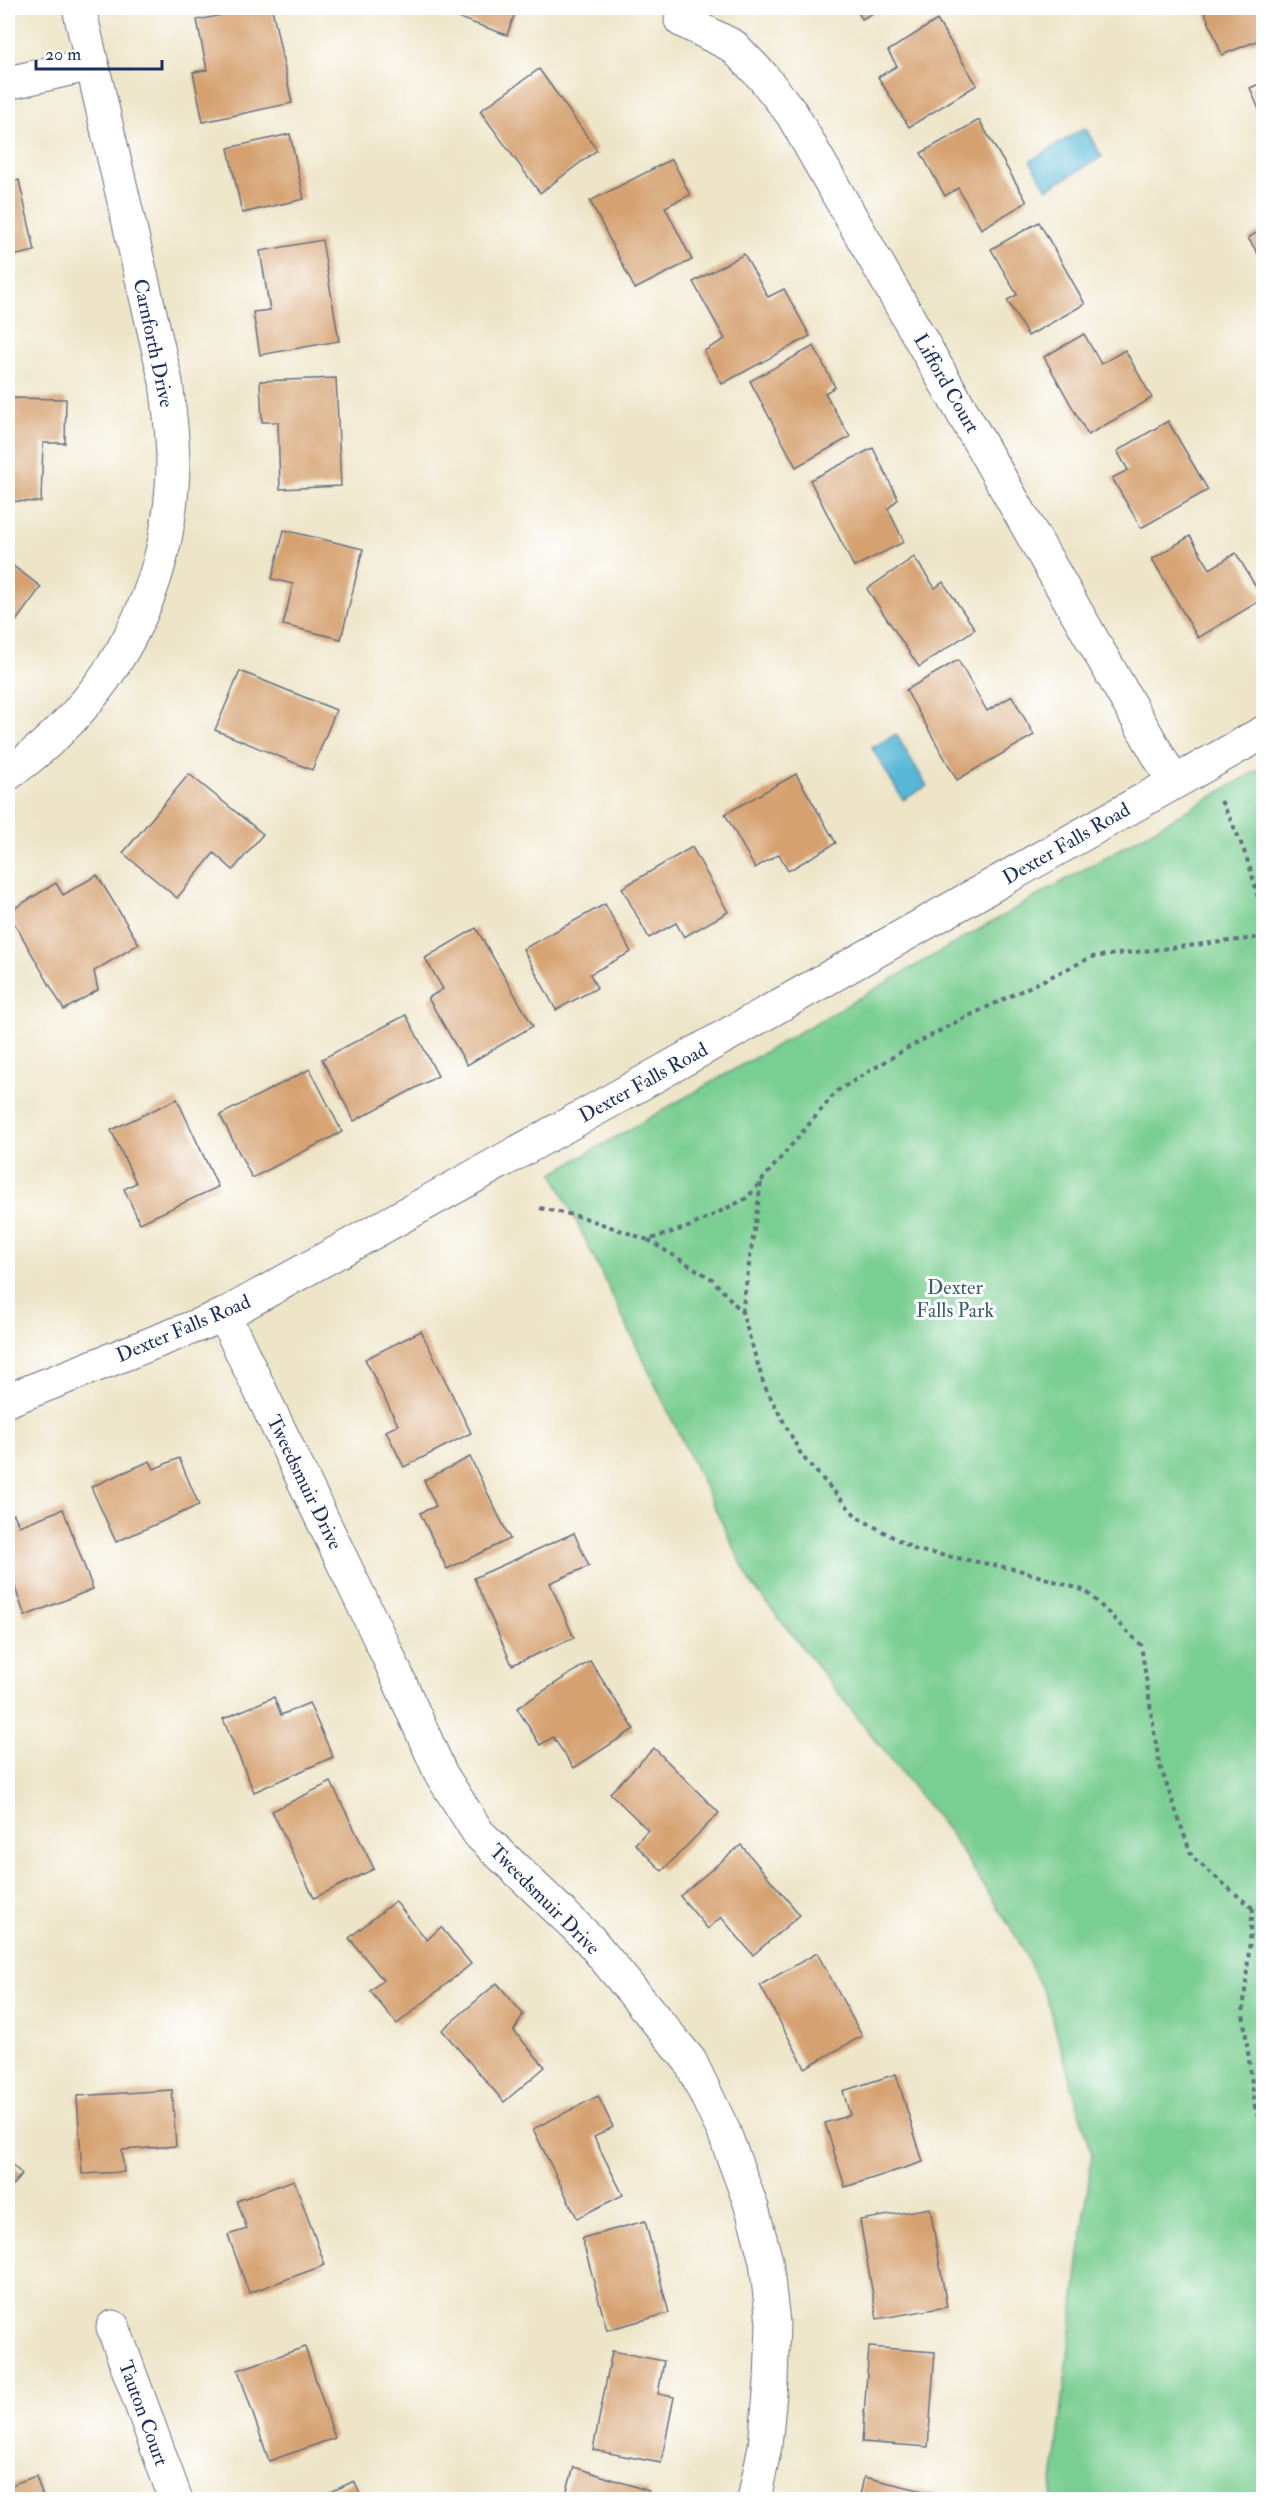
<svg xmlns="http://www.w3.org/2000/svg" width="1271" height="2507" viewBox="0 0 1271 2507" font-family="'IM FELL Double Pica',serif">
	<rect width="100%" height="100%" fill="#fff"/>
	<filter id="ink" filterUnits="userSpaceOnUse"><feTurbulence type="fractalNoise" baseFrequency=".0167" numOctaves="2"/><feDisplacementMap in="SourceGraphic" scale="12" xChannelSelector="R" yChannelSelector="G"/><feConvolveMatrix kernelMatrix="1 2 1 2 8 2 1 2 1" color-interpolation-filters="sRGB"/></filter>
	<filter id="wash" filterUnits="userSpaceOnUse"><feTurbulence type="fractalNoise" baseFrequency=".008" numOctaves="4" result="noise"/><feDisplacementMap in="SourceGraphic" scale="24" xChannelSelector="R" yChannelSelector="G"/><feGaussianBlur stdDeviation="1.35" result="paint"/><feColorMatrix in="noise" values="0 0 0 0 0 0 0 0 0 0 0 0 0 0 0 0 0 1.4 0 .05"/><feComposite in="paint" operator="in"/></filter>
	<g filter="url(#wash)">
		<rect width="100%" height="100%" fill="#eee5c8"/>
		<path fill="#79ce91" stroke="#4a7e78" stroke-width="1.5" d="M1263 767V2499H1051L1092 2153 1046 1997 1017 1938 951 1835 751 1583 553 1173Z"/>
		<g fill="#57b8d6" stroke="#39749a" stroke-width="1.5">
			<path d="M1085 128 1102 157 1047 189 1030 161Z"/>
			<path d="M896 734 927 786 903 800 872 748Z"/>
		</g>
		<g id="blocks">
			<g fill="#d5a170">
				<path d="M190 8H217L192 14Z"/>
				<path d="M257 8H272L292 103 203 122 193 72 207 70 197 20Z"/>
				<path d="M450 8H517L507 35 448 14Z"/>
				<path d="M855 8H883L862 19Z"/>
				<path d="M1203 8H1264V38L1222 55Z"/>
				<path d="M937 20 977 85 909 127 878 77 897 66 888 51Z"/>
				<path d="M539 69 597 150 540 193 480 111Z"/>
				<path d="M1264 82V119H1263L1250 88Z"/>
				<path d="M979 120 1027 202 981 229 958 188 945 196 921 153Z"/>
				<path d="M290 134 304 199 242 213 228 148Z"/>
				<path d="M672 159 690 195 665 207 692 260 635 289 590 201Z"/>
				<path d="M19 180 35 251 8 257V183Z"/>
				<path d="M1039 222 1085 304 1028 336 1007 300 1017 295 991 249Z"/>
				<path d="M1264 228V263L1248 238Z"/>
				<path d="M322 240 339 341 260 355 253 312 270 310 260 251Z"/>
				<path d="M744 254 768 297 784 289 810 336 722 384 704 351 725 339 693 282Z"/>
				<path d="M1084 334 1101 364 1125 350 1152 398 1088 435 1044 357Z"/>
				<path d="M814 346 835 387 825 393 850 437 796 467 750 381Z"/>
				<path d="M336 378 341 486 280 489 278 422H262L260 381Z"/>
				<path d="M8 398 66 399 65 443H43L41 502 8 501Z"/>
				<path d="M1168 421 1208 490 1141 528 1112 478 1128 470 1117 451Z"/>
				<path d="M873 448 898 499 888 509 904 542 854 567 810 480Z"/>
				<path d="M284 530 363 549 341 639 283 625 293 584 272 579Z"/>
				<path d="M1190 536 1210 569 1236 553 1263 599 1198 638 1152 559Z"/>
				<path d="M914 557 935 588 943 582 975 629 919 667 867 589Z"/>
				<path d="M8 562 41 587 8 632Z"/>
				<path d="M958 660 987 711 1012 696 1034 735 957 780 906 690Z"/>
				<path d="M240 671 336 710 312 770 215 730Z"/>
				<path d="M189 774 263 834 233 870 214 853 177 898 123 853Z"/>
				<path d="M796 774 836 843 788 871 779 854 755 868 725 814Z"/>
				<path d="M692 847 728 912 684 937 676 923 649 938 622 888Z"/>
				<path d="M97 875 139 944 94 971 98 990 64 1010 8 912 56 883 63 895Z"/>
				<path d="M605 904 631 952 590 974 597 988 556 1010 523 949Z"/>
				<path d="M476 928 533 1026 467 1065 428 998 443 989 425 958Z"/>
				<path d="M406 1015 438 1076 354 1121 322 1059Z"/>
				<path d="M310 1069 342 1132 252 1178 220 1115Z"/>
				<path d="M177 1099 218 1187 140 1223 124 1189 136 1183 111 1130Z"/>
				<path d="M421 1331 471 1433 404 1467 386 1431 398 1425 365 1359Z"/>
				<path d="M470 1457 510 1539 447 1569 420 1513 436 1506 424 1480Z"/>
				<path d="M179 1458 199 1505 116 1542 91 1487 150 1461 154 1469Z"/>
				<path d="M63 1509 93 1589 25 1616 8 1568V1516L14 1514 19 1526Z"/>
				<path d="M574 1533 589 1566 550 1583 574 1638 512 1665 474 1578Z"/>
				<path d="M590 1661 634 1729 574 1768 553 1737 540 1745 517 1708Z"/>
				<path d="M274 1697 281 1715 309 1703 333 1757 254 1792 223 1719Z"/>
				<path d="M654 1748 719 1813 662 1871 635 1844 648 1830 610 1793Z"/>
				<path d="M331 1782 374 1869 314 1898 272 1811Z"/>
				<path d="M741 1845 800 1915 753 1955 721 1917 708 1929 680 1896Z"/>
				<path d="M395 1901 427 1940 441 1927 471 1964 397 2024 370 1991 383 1980 349 1938Z"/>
				<path d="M817 1953 862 2036 805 2068 760 1985Z"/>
				<path d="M497 1983 523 2014 514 2031 545 2067 504 2102 442 2030Z"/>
				<path d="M896 2074 923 2162 845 2187 825 2123 850 2115 843 2091Z"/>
				<path d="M172 2090 176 2146 122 2150 124 2172 82 2174 77 2096Z"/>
				<path d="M598 2096 613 2127 594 2137 623 2195 577 2218 533 2129Z"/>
				<path d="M8 2161 22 2174 8 2190Z"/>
				<path d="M294 2180 325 2265 249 2293 228 2235 247 2229 237 2201Z"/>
				<path d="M930 2208 947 2307 877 2319 860 2220Z"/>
				<path d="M645 2221 669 2313 607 2330 582 2238Z"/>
				<path d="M305 2347 335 2438 269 2461 238 2370Z"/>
				<path d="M869 2347 935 2352 928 2447 862 2442Z"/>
				<path d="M612 2351 664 2361 658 2394 674 2397 661 2463 593 2450Z"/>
				<path d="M574 2467 649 2491 646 2500H564Z"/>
				<path d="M36 2476 44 2500H8V2486Z"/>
				<path d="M864 2477 949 2497V2500H859Z"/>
				<path d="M354 2481 363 2500H314Z"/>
			</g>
		</g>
	</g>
	<g filter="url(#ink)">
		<use href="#blocks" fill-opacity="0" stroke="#656f83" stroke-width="1.5"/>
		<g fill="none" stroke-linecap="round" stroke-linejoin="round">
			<g stroke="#656f83" stroke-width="35">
				<g id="minor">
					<path d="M681 20 733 46 763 77 792 114 1173 781"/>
					<path d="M8 83 92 64"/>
					<path d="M8 774C104 706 164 605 172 487 175 452 170 416 166 382L79 8"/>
					<path d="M224 1315 388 1656 441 1774 479 1834 589 1939 690 2061 724 2132 752 2208 766 2261 773 2323 771 2382 765 2446 754 2500"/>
					<path d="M113 2327 176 2500"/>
				</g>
			</g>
			<g stroke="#656f83" stroke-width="35">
				<path id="tertiary" d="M8 1400 224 1315 605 1104 1264 732"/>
			</g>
			<g stroke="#656f83" stroke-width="4" stroke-dasharray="4.5 4.5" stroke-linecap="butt">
				<path d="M1221 801C1245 846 1258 884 1264 935"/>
				<path d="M540 1208 582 1217 648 1240 691 1226 747 1198 837 1091 904 1050 956 1022 1092 957 1264 937"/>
				<path d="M648 1240 712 1279 742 1312 764 1385 802 1456 857 1517 916 1550 1019 1570 1086 1591 1141 1645 1159 1763 1192 1857 1251 1907 1264 1911"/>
				<path d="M742 1312 761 1183"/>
				<path d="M1253 1908 1243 2013 1255 2107 1264 2135"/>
			</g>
			<use href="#minor" stroke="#fff" stroke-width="33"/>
			<use href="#tertiary" stroke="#fff" stroke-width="33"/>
		</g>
	</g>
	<g text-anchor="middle" stroke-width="6" stroke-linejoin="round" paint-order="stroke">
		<g font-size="20" fill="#1b2f5e" stroke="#fff">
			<text transform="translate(154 343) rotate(78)" y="7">Carnforth Drive</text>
			<text transform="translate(947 383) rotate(60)" y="7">Lifford Court</text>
			<text transform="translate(1066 843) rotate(-30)" y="7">Dexter Falls Road</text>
			<text transform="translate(643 1082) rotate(-29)" y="7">Dexter Falls Road</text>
			<text transform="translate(183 1328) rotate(-23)" y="7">Dexter Falls Road</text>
			<text transform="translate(305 1482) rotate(64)" y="7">Tweedsmuir Drive</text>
			<text transform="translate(545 1899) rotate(45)" y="7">Tweedsmuir Drive</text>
			<text transform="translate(144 2413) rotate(70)" y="7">Tauton Court</text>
		</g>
		<g font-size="20" fill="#375f6d" stroke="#fff">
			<text x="955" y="1294">Dexter<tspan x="955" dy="23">Falls Park</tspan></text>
		</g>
	</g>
	<rect width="1271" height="2507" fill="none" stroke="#fff" stroke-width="30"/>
	<path d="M36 60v9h126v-9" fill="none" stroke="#1b2f5e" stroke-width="3"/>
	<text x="45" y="60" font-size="18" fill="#1b2f5e" stroke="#ffffff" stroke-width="4.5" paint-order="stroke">20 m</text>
</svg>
